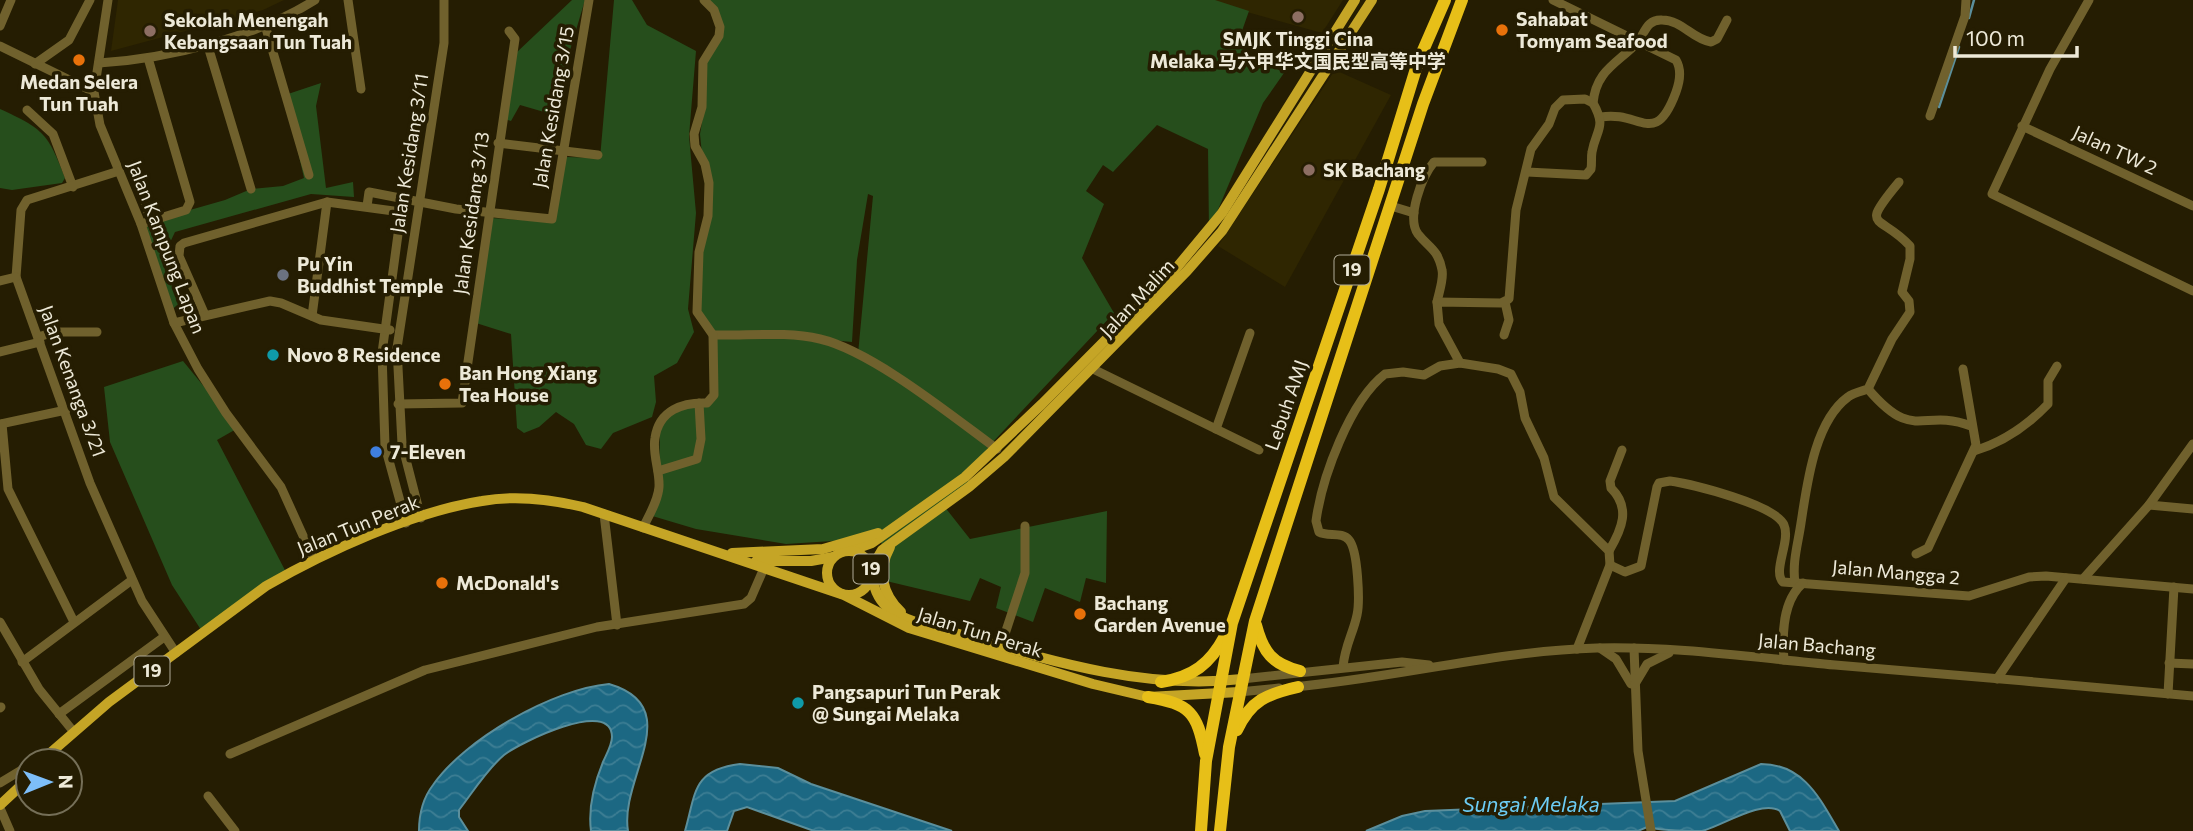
<svg xmlns="http://www.w3.org/2000/svg" width="2193" height="831" viewBox="0 0 2193 831" font-family="Commissioner,'Noto Sans SC',sans-serif">
	<defs>
		<pattern id="water-waves" width="16" height="10" patternUnits="userSpaceOnUse" patternTransform="scale(1.75)"><rect width="16" height="10" fill="#1c6883"/><path d="M0 5q4-4 8 0t8 0" fill="none" stroke="#3d7e94"/></pattern>
	</defs>
	<rect width="100%" height="100%" fill="#251d02"/>
	<g fill="#2f2601">
		<path d="M118 0H284L263 10 111 51Z"/>
		<path d="M1204 0H1343L1322 33Z"/>
		<path d="M1335 70 1391 95 1285 287 1218 246Z"/>
	</g>
	<g fill="#264e1c" fill-rule="evenodd">
		<path d="M572 0H585L551 114 520 105 511 121 502 118 516 53Z"/>
		<path d="M614 0H632L647 25 696 51 689 136 696 213 688 309 694 332 677 363 654 376 656 402 652 417 613 433 601 449 586 445 574 424 556 412 539 427 524 433 517 428 511 334 476 323 491 218 553 222 566 157 600 158Z"/>
		<path d="M704 0H1215L1249 11 1237 45 1284 73 1263 103 1209 231 1208 149 1157 125 1113 172 1103 165 1086 191 1104 204 1082 258 1114 313 991 444 969 473V487L944 506 970 539 1107 511 1106 583 1086 578 1080 602 1045 588 1033 622 996 608 1001 587 980 578 970 601 882 580 886 554 879 538 786 544 696 529 649 515 659 487 660 425 682 405 699 403 714 395 713 335 697 312 699 252 708 216 700 134 705 104V56L720 27ZM868 194 873 196 858 354 821 339 852 342 857 260Z"/>
		<path d="M321 83 316 106 326 188 353 182 354 197 311 194 175 232 165 253 182 303 170 310 141 224 225 200 251 189 283 186 304 178 285 95Z"/>
		<path d="M0 109C44 129 48 134 65 178L62 183 12 190 0 188Z"/>
		<path d="M183 361 238 428 217 440 287 574 203 633 172 585 110 442 104 387Z"/>
	</g>
	<g fill="url(#water-waves)" stroke="#5b8f9c" stroke-width="2">
		<path d="M609 684C688 707 619 778 628 831H591C588 808 594 784 603 762 606 755 612 745 612 737 612 697 519 743 504 755 487 769 473 792 459 810V817L468 831H419C419 815 423 798 433 785 465 739 553 689 609 684Z"/>
		<path d="M740 764 778 768 811 784 952 831H814L747 807 734 811 727 831H685C696 793 692 770 740 764Z"/>
		<path d="M1761 764C1804 764 1820 799 1839 831H1790L1780 811C1762 799 1722 826 1702 831 1686 831 1663 831 1647 827L1638 831H1366L1402 816 1425 811 1675 801Z"/>
	</g>
	<g fill="none" stroke-linecap="round" stroke-linejoin="round">
		<g stroke="#5b8f9c" stroke-width="2.5">
			<path d="M1969 18 1974 0"/>
			<path d="M1939 107 1959 47"/>
		</g>
		<g stroke="#70612d" stroke-width="9">
			<path d="M108 0 94 92 100 125 141 224 174 323 198 369 226 413 281 487 314 560"/>
			<path d="M348 0 361 89"/>
			<path d="M1553 0 1676 60C1682 70 1680 81 1676 92 1655 149 1640 110 1601 117"/>
			<path d="M2089 0 2050 69 1992 194 2193 291"/>
			<path d="M265 25 309 175"/>
			<path d="M0 26 11 0"/>
			<path d="M207 43 251 189"/>
			<path d="M0 46 94 92"/>
			<path d="M99 63C167 59 257 37 315 0"/>
			<path d="M35 64 69 40 90 0"/>
			<path d="M27 110 53 134 73 187"/>
			<path d="M1930 116 1965 16 1966 0"/>
			<path d="M2022 126 2193 206"/>
			<path d="M498 143 598 155"/>
			<path d="M133 165 151 221"/>
			<path d="M119 171 27 200 21 210 16 277 90 483 142 601 176 653"/>
			<path d="M1527 172 1586 175 1591 169C1592 163 1591 157 1592 152 1596 129 1607 128 1593 103 1596 71 1616 64 1636 44 1645 34 1646 19 1662 20 1682 20 1692 39 1711 42L1717 39 1727 20"/>
			<path d="M367 206 369 192 456 209 552 219 589 0"/>
			<path d="M1391 206 1414 213"/>
			<path d="M141 224 186 210 190 202 148 58"/>
			<path d="M0 281 16 277"/>
			<path d="M1437 302C1439 292 1444 279 1442 270 1438 249 1429 248 1418 234 1406 218 1422 176 1434 162H1482"/>
			<path d="M205 315 179 256 180 246 184 243 327 202 401 212 382 353 385 446 406 523"/>
			<path d="M312 316 327 202"/>
			<path d="M174 323 270 301 281 303 321 320 390 330"/>
			<path d="M713 335C747 336 786 331 820 339 872 351 952 416 997 449"/>
			<path d="M1504 335 1509 320 1505 302"/>
			<path d="M38 337 55 332H97"/>
			<path d="M0 352 40 342"/>
			<path d="M1093 369 1259 450"/>
			<path d="M1868 389C1915 444 1921 407 1971 426"/>
			<path d="M398 404 462 403 515 39 509 31"/>
			<path d="M0 424 66 410"/>
			<path d="M2 424 8 489 74 622"/>
			<path d="M1216 429 1250 333"/>
			<path d="M1974 451C2004 442 2027 426 2048 404V381L2057 366"/>
			<path d="M658 471 697 459 701 439 699 403"/>
			<path d="M2149 505 2193 509"/>
			<path d="M604 514 617 625"/>
			<path d="M421 518 402 444 397 348 444 43V0"/>
			<path d="M643 528C649 515 658 501 659 487 660 471 652 454 655 438 659 410 683 402 707 403L714 395 713 335 697 312 699 252 708 216 709 183 705 164 695 146 694 134 702 107 703 62 719 36 720 27 714 10 704 0"/>
			<path d="M1609 551C1622 529 1631 508 1611 488L1610 481 1622 450"/>
			<path d="M1916 554 1928 548 1976 445 1963 369"/>
			<path d="M1610 565 1625 572 1641 566 1657 487 1659 483 1670 481C1692 484 1776 505 1784 525 1791 541 1772 571 1783 582L1969 596 2029 577 2046 576 2193 589"/>
			<path d="M2083 579 2149 505 2193 444"/>
			<path d="M1795 583C1792 562 1798 544 1801 523 1807 485 1814 422 1848 397 1853 393 1862 391 1868 389L1892 339 1910 312 1909 301 1902 292 1910 259V246C1880 213 1858 231 1899 182"/>
			<path d="M0 622 39 689 73 731"/>
			<path d="M1001 646 1025 573V526"/>
			<path d="M1600 648 1616 659 1631 684"/>
			<path d="M1634 648 1638 751 1651 831"/>
			<path d="M1577 649 1610 565 1609 551 1554 497 1544 458 1525 418 1520 392 1511 374 1498 369 1460 363 1439 324 1437 302 1501 303 1509 299 1516 210 1531 149 1549 124 1555 108 1563 100 1585 99 1593 103"/>
			<path d="M1784 660C1782 635 1782 601 1803 583"/>
			<path d="M22 662 132 580"/>
			<path d="M2169 663 2193 664"/>
			<path d="M1343 667C1345 645 1353 634 1357 615 1360 602 1358 550 1349 540 1342 531 1328 537 1319 532L1316 521C1322 477 1350 401 1385 374L1403 372 1424 375 1440 366 1460 363"/>
			<path d="M1242 679 1402 662 1429 665"/>
			<path d="M1997 679 2066 578"/>
			<path d="M1635 684 1647 664 1669 653"/>
			<path d="M1293 687C1395 678 1495 651 1597 648 1676 646 1756 658 1835 665 1954 675 2074 685 2193 696"/>
			<path d="M1239 692 1279 688"/>
			<path d="M2168 694 2174 587"/>
			<path d="M0 708 1 707"/>
			<path d="M59 714 164 637"/>
			<path d="M230 754 425 670 597 627 744 604 751 598 764 568"/>
			<path d="M0 783 28 766"/>
			<path d="M208 796 235 831"/>
			<path d="M0 808 10 831"/>
		</g>
		<g stroke="#c5a526" stroke-width="10">
			<path d="M890 547C877 571 882 594 901 612"/>
			<path d="M852 550 872 543 965 477 1042 404 1173 272 1222 213 1355 0"/>
			<circle cx="849" cy="573" r="22"/>
			<path d="M732 553 823 549 878 533"/>
			<path d="M756 561H811L833 557"/>
			<path d="M871 569 882 550 969 487 1004 457 1187 271 1222 231 1372 0"/>
			<path d="M871 574C874 587 877 598 887 607 906 623 939 628 962 635 1054 662 1146 690 1242 679"/>
			<path d="M41 761 109 702 266 586C327 551 412 512 482 501 515 495 550 499 583 507L844 595 909 628 1093 684 1148 697 1239 692"/>
			<path d="M0 805 28 779"/>
		</g>
		<g stroke="#e7bf18" stroke-width="12">
			<path d="M1256 625C1263 652 1272 664 1300 671"/>
			<path d="M1161 682C1193 677 1210 664 1225 636"/>
			<path d="M1148 697C1190 704 1197 712 1205 754"/>
			<path d="M1237 730C1251 700 1267 694 1298 687"/>
			<path d="M1201 831 1206 761 1232 623 1379 189 1418 62 1445 0"/>
			<path d="M1220 831 1229 747 1255 621 1423 104 1462 0"/>
		</g>
	</g>
	<g fill="#8d6e63" stroke="#251d02" stroke-width="2.5">
		<circle cx="1298" cy="17" r="7"/>
		<circle cx="150" cy="31" r="7"/>
		<circle cx="1309" cy="170" r="7"/>
	</g>
	<g fill="#e8710a" stroke="#251d02" stroke-width="2.5">
		<circle cx="1502" cy="30" r="7"/>
		<circle cx="79" cy="60" r="7"/>
		<circle cx="445" cy="384" r="7"/>
		<circle cx="442" cy="583" r="7"/>
		<circle cx="1080" cy="614" r="7"/>
	</g>
	<circle fill="#6b7280" stroke="#251d02" stroke-width="2.5" cx="283" cy="275" r="7"/>
	<g fill="#0f9aa8" stroke="#251d02" stroke-width="2.5">
		<circle cx="273" cy="355" r="7"/>
		<circle cx="798" cy="703" r="7"/>
	</g>
	<circle fill="#3f7fe0" stroke="#251d02" stroke-width="2.5" cx="376" cy="452" r="7"/>
	<g text-anchor="middle" stroke-width="7" stroke-linejoin="round" paint-order="stroke">
		<g fill="#251d02" stroke="#b1ac98" stroke-width="2">
			<rect x="1334.5" y="255.5" width="35" height="29" rx="5"/>
			<rect x="853.5" y="554.5" width="35" height="29" rx="5"/>
			<rect x="134.5" y="656.5" width="35" height="29" rx="5"/>
		</g>
		<g font-size="18" font-weight="bold" fill="#ede9d8">
			<text x="1352" y="276">19</text>
			<text x="871" y="575">19</text>
			<text x="152" y="677">19</text>
		</g>
		<g font-size="19" font-weight="bold" fill="#ede9d8" stroke="#251d02" text-anchor="start">
			<text x="1516" y="26">Sahabat<tspan x="1516" dy="22">Tomyam Seafood</tspan></text>
			<text x="164" y="27">Sekolah Menengah<tspan x="164" dy="22">Kebangsaan Tun Tuah</tspan></text>
			<text x="1298" y="46" text-anchor="middle">SMJK Tinggi Cina<tspan x="1298" dy="22">Melaka 马六甲华文国民型高等中学</tspan></text>
			<text x="79" y="89" text-anchor="middle">Medan Selera<tspan x="79" dy="22">Tun Tuah</tspan></text>
			<text x="1323" y="177">SK Bachang</text>
			<text x="297" y="271">Pu Yin<tspan x="297" dy="22">Buddhist Temple</tspan></text>
			<text x="287" y="362">Novo 8 Residence</text>
			<text x="459" y="380">Ban Hong Xiang<tspan x="459" dy="22">Tea House</tspan></text>
			<text x="390" y="459">7-Eleven</text>
			<text x="456" y="590">McDonald's</text>
			<text x="1094" y="610">Bachang<tspan x="1094" dy="22">Garden Avenue</tspan></text>
			<text x="812" y="699">Pangsapuri Tun Perak<tspan x="812" dy="22">@ Sungai Melaka</tspan></text>
		</g>
		<g font-size="19" fill="#ede9d8" stroke="#251d02">
			<text transform="translate(553 107) rotate(-80)" y="7">Jalan Kesidang 3/15</text>
			<text transform="translate(2115 150) rotate(25)" y="7">Jalan TW 2</text>
			<text transform="translate(409 153) rotate(-81)" y="7">Jalan Kesidang 3/11</text>
			<text transform="translate(471 213) rotate(-82)" y="7">Jalan Kesidang 3/13</text>
			<text transform="translate(167 247) rotate(69)" y="7">Jalan Kampung Lapan</text>
			<text transform="translate(1137 298) rotate(-47)" y="7">Jalan Malim</text>
			<text transform="translate(73 381) rotate(70)" y="7">Jalan Kenanga 3/21</text>
			<text transform="translate(1286 405) rotate(-71)" y="7">Lebuh AMJ</text>
			<text transform="translate(358 525) rotate(-22)" y="7">Jalan Tun Perak</text>
			<text transform="translate(1896 572) rotate(5)" y="7">Jalan Mangga 2</text>
			<text transform="translate(980 632) rotate(17)" y="7">Jalan Tun Perak</text>
			<text transform="translate(1817 645) rotate(5)" y="7">Jalan Bachang</text>
		</g>
		<g font-size="21" font-style="italic" fill="#6cccf4" stroke="#251d02">
			<text x="1531" y="812">Sungai Melaka</text>
		</g>
	</g>
	<g transform="translate(49 782) rotate(89)"><circle r="33" fill="#251d02" stroke="#756f58" stroke-width="2"/>
	<path d="M0-5L12 26L0 18L-12 26Z" fill="#7dbef9"/>
	<text y="-10" font-size="19" font-weight="bold" text-anchor="middle" fill="#ede9d8">N</text>
	</g>
	<path d="M1955 46v10h122v-10" fill="none" stroke="#ede9d8" stroke-width="3.5"/>
	<text x="1966" y="46" font-size="21" fill="#ede9d8" stroke="#251d02" stroke-width="5" paint-order="stroke">100 m</text>
</svg>
